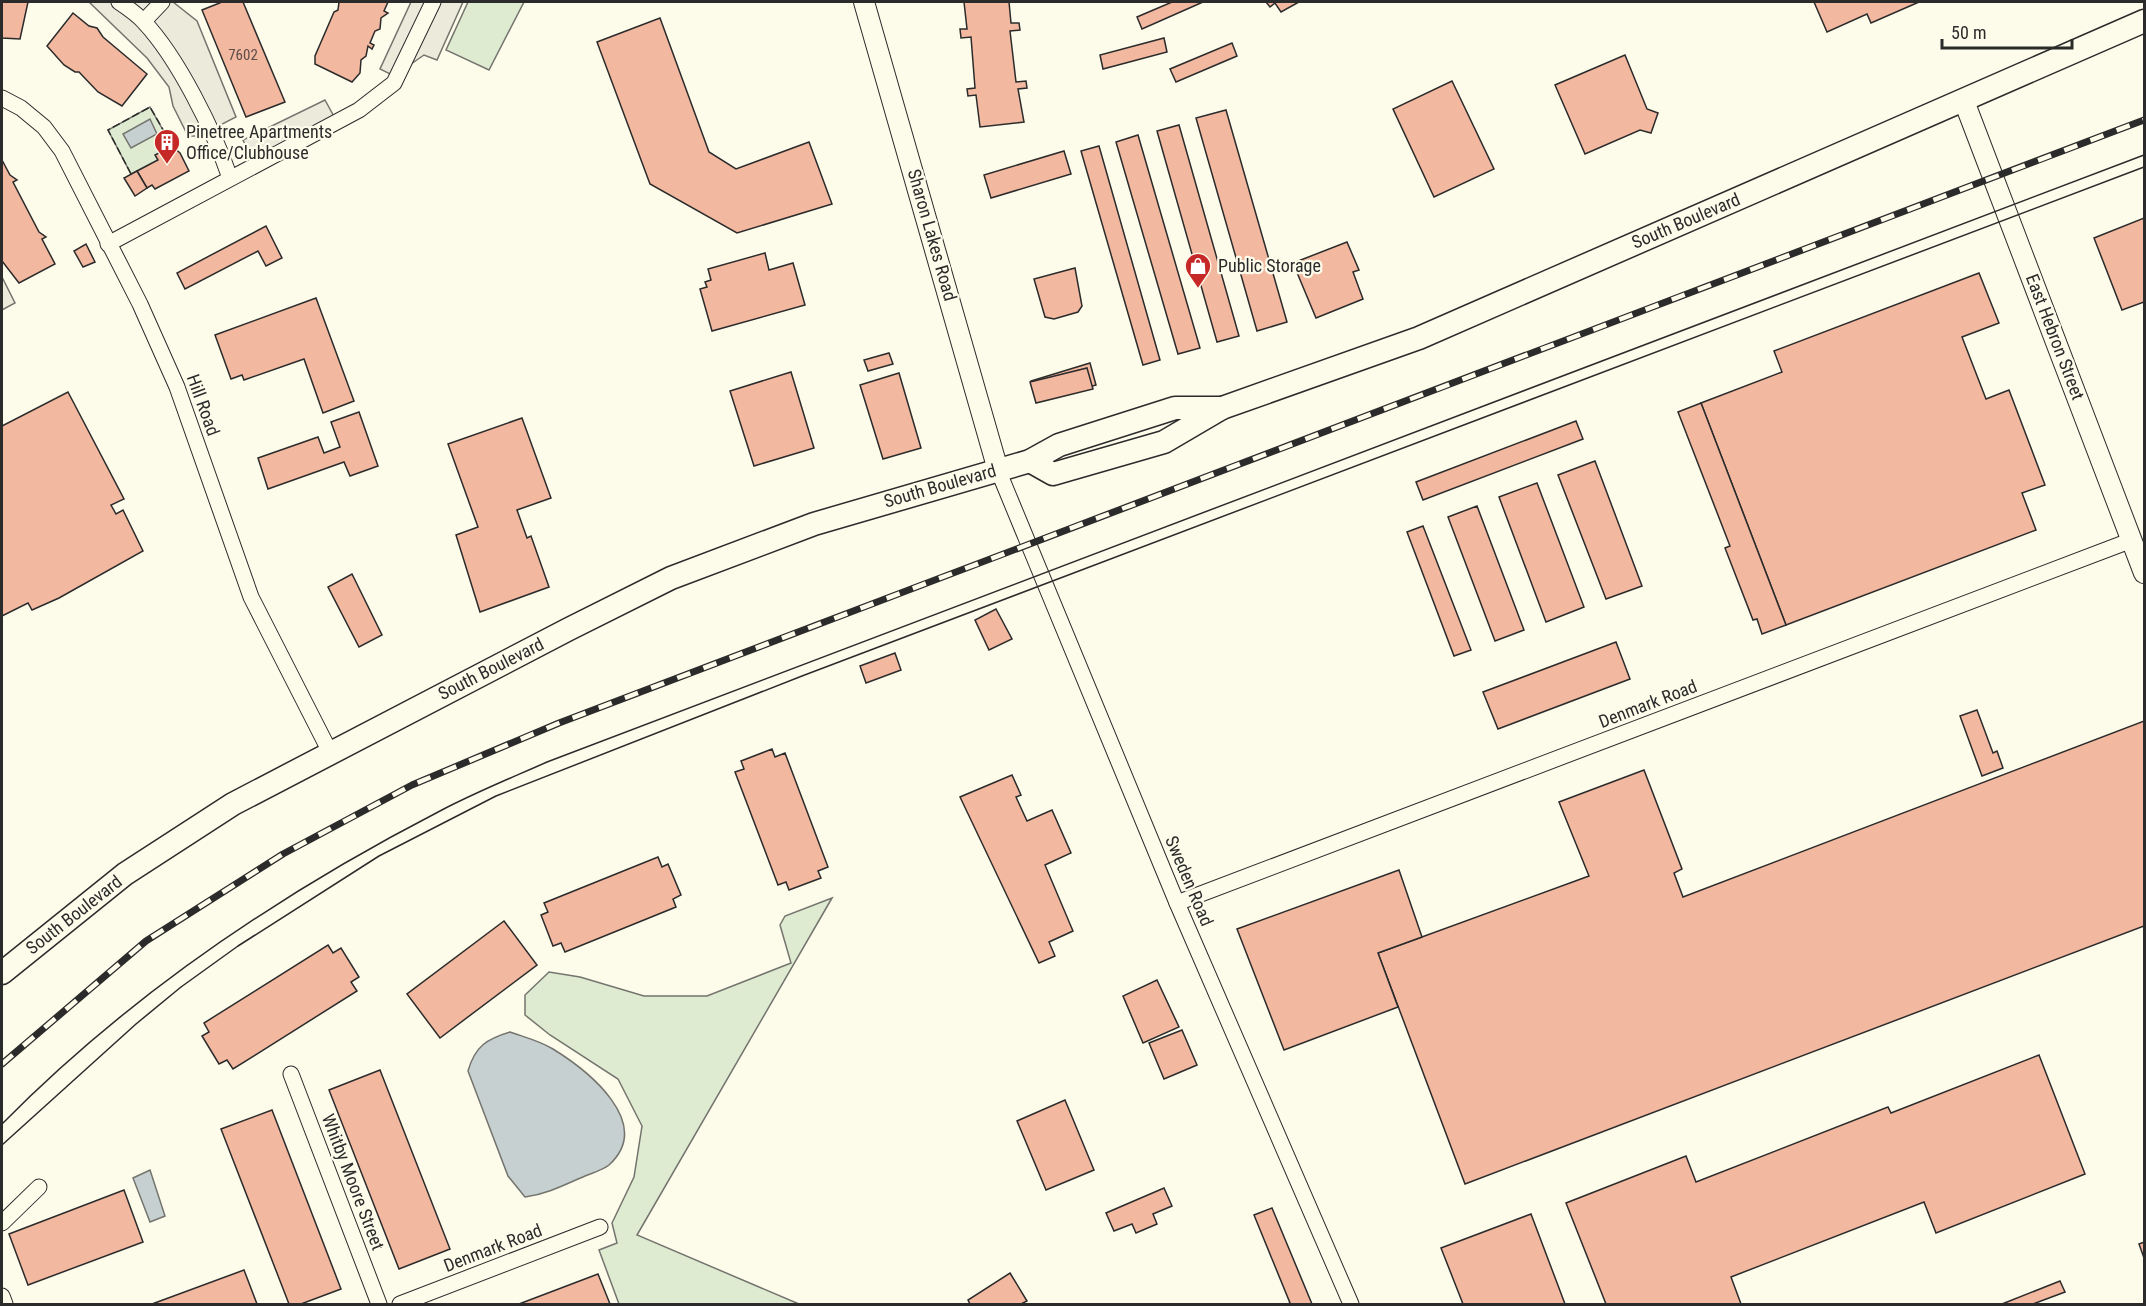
<svg xmlns="http://www.w3.org/2000/svg" width="2146" height="1306" viewBox="0 0 2146 1306" font-family="'Roboto Condensed',sans-serif">
	<rect width="100%" height="100%" fill="#fdfbea"/>
	<g fill="#deebd1" stroke="#74746e" stroke-width="1.5">
		<path d="M468 2H524L489 70 446 50Z"/>
		<path d="M150 107 172 146 158 160 131 174 108 130Z"/>
		<path d="M832 898 637 1235 799 1304H619L599 1250 617 1243 612 1223 634 1177 642 1126 618 1079 550 1035 525 1015V995L549 972 580 977 644 996H707L791 963 780 925 785 916Z"/>
	</g>
	<g fill="#eceadb" stroke="#74746e" stroke-width="1.5">
		<path d="M89 2H173L197 21 236 117 199 136H188L173 106 169 87 147 58Z"/>
		<path d="M411 2H463L437 60 424 55 394 76 380 69Z"/>
		<path d="M325 100 337 122 255 166 243 140Z"/>
		<path d="M2 277 15 303 2 310Z"/>
	</g>
	<g fill="#c7d0d0" stroke="#74746e" stroke-width="1.5">
		<path d="M150 119 157 134 131 148 123 134Z"/>
		<path d="M510 1032C524 1037 540 1041 553 1049 587 1070 655 1123 609 1165 603 1170 592 1173 585 1176 564 1185 547 1194 525 1197L508 1176 468 1071C475 1046 487 1039 510 1032Z"/>
		<path d="M150 1170 165 1216 150 1222 133 1178Z"/>
	</g>
	<g fill="#f2b8a0" stroke="#2b2b2b" stroke-width="1.5">
		<path d="M2 2H28L20 39 2 38Z"/>
		<path d="M222 2H243L285 102 246 117 202 10Z"/>
		<path d="M339 2H388L384 11 388 13 381 18 380 29 375 31 370 43 374 45 372 49 368 46 366 56 361 60 360 73 352 82 315 64V56L334 12 338 10Z"/>
		<path d="M964 2H1009L1011 23H1019L1020 30 1010 31 1016 82 1026 81 1027 88 1018 89 1024 122 980 127 976 95 968 96 967 89 975 88 971 37 961 38 960 29H967Z"/>
		<path d="M1172 2H1203L1142 29 1137 17Z"/>
		<path d="M1266 2H1299L1281 12 1275 3 1270 7Z"/>
		<path d="M1814 2H1919L1871 23 1867 14 1827 32Z"/>
		<path d="M73 13 89 26 97 28 103 37 147 74 122 106 98 92 79 72H75L64 65 47 46Z"/>
		<path d="M660 18 709 152 736 169 809 142 832 204 737 233 650 184 597 42Z"/>
		<path d="M1164 38 1167 52 1103 69 1100 55Z"/>
		<path d="M1232 43 1237 56 1176 82 1170 69Z"/>
		<path d="M1625 55 1647 109 1658 113 1651 133 1640 130 1585 154 1555 85Z"/>
		<path d="M1452 81 1494 169 1434 197 1393 109Z"/>
		<path d="M1226 110 1287 322 1257 331 1196 118Z"/>
		<path d="M1179 125 1239 336 1217 342 1157 131Z"/>
		<path d="M1138 135 1200 348 1178 354 1116 142Z"/>
		<path d="M172 146 180 153 189 171 155 189 152 185 147 188 137 171 158 160 155 155Z"/>
		<path d="M1099 146 1160 360 1143 365 1081 151Z"/>
		<path d="M1064 151 1071 174 991 198 984 175Z"/>
		<path d="M2 160 10 175 17 180 13 182 39 232 46 237 42 239 55 264 19 283 2 261Z"/>
		<path d="M137 171 147 188 135 196 124 178Z"/>
		<path d="M2144 218V302L2122 310 2094 238Z"/>
		<path d="M266 226 282 258 266 266 258 251 185 289 177 273Z"/>
		<path d="M1347 242 1359 270 1353 272 1363 299 1316 318 1293 263Z"/>
		<path d="M86 244 95 262 83 267 74 251Z"/>
		<path d="M765 253 769 270 793 263 805 305 712 331 700 289 707 287 705 282 711 280 708 269Z"/>
		<path d="M1075 268 1082 306 1078 312 1054 319 1045 317 1034 279Z"/>
		<path d="M1979 273 1999 323 1962 337 1986 399 2009 390 2045 485 2022 493 2036 530 1786 625 1701 403 1782 372 1774 351Z"/>
		<path d="M316 298 354 401 323 413 304 359 244 380 242 375 231 379 215 335Z"/>
		<path d="M889 353 893 364 868 371 864 360Z"/>
		<path d="M1090 363 1096 385 1037 402 1031 381Z"/>
		<path d="M1087 368 1093 389 1036 403 1030 382Z"/>
		<path d="M791 372 814 448 754 466 730 391Z"/>
		<path d="M899 373 921 448 883 459 860 385Z"/>
		<path d="M68 392 124 499 111 505 116 514 123 510 143 551 59 598 32 610 28 603 2 616V426Z"/>
		<path d="M1701 403 1786 625 1762 634 1757 619 1753 620 1725 548 1730 546 1678 412Z"/>
		<path d="M359 412 378 466 350 476 344 462 268 489 258 458 318 437 324 453 340 447 331 422Z"/>
		<path d="M522 418 551 498 517 510 527 538 531 536 549 587 480 612 456 535 478 527 448 444Z"/>
		<path d="M1576 421 1583 439 1423 500 1416 482Z"/>
		<path d="M1595 461 1642 586 1606 599 1558 475Z"/>
		<path d="M1537 483 1584 607 1546 622 1499 497Z"/>
		<path d="M1477 506 1524 630 1495 641 1448 517Z"/>
		<path d="M1423 526 1471 650 1454 656 1407 532Z"/>
		<path d="M352 574 382 635 359 647 328 587Z"/>
		<path d="M996 609 1012 639 989 650 975 620Z"/>
		<path d="M1616 642 1630 679 1498 729 1483 692Z"/>
		<path d="M895 653 901 670 866 683 860 666Z"/>
		<path d="M1977 710 1993 753 1997 751 2003 768 1982 776 1960 716Z"/>
		<path d="M2144 721V926L1465 1184 1378 953 1589 876 1559 802 1644 770 1682 869 1674 873 1683 897Z"/>
		<path d="M772 749 775 757 785 753 828 867 818 871 821 878 789 890 786 882 778 885 735 772 744 769 741 761Z"/>
		<path d="M1012 775 1021 795 1016 797 1027 821 1052 810 1071 853 1045 865 1073 931 1049 942 1055 956 1039 963 960 797Z"/>
		<path d="M658 857 662 867 668 864 681 895 673 899 676 907 565 952 561 943 553 946 541 915 548 912 544 903Z"/>
		<path d="M1399 870 1422 937 1378 953 1398 1007 1284 1050 1237 929Z"/>
		<path d="M504 921 537 965 440 1038 407 994Z"/>
		<path d="M328 945 333 953 341 948 359 977 351 982 357 991 233 1069 227 1060 219 1064 202 1036 209 1032 204 1023Z"/>
		<path d="M1157 980 1179 1027 1143 1043 1123 996Z"/>
		<path d="M1182 1030 1197 1065 1164 1079 1149 1043Z"/>
		<path d="M2039 1055 2085 1174 1936 1233 1924 1202 1731 1277 1741 1304H1606L1566 1203 1686 1156 1696 1182 1888 1107 1891 1113Z"/>
		<path d="M380 1070 450 1249 399 1269 329 1090Z"/>
		<path d="M1065 1100 1094 1170 1046 1190 1017 1121Z"/>
		<path d="M272 1110 341 1289 301 1304H289L221 1129Z"/>
		<path d="M1164 1188 1172 1206 1153 1214 1157 1224 1136 1233 1132 1224 1114 1231 1106 1213Z"/>
		<path d="M124 1190 143 1242 28 1285 9 1234Z"/>
		<path d="M1272 1208 1312 1304H1288L1290 1303 1254 1215Z"/>
		<path d="M1531 1214 1565 1304H1463L1441 1248Z"/>
		<path d="M2144 1242V1258L2139 1244Z"/>
		<path d="M244 1270 257 1304H152Z"/>
		<path d="M1010 1273 1027 1301 1021 1304H970L968 1300Z"/>
		<path d="M598 1274 610 1304H519Z"/>
		<path d="M2060 1281 2065 1292 2033 1304H2002Z"/>
	</g>
	<g fill="none" stroke-linecap="round" stroke-linejoin="round">
		<g stroke="#2b2b2b" stroke-width="17">
			<g id="minor">
				<path d="M119 2C128 8 137 14 144 22 178 58 214 131 230 178"/>
				<path d="M144 21 162 2"/>
				<path d="M2 98 21 108 44 127 62 151 140 304 177 387 251 597 330 752"/>
				<path d="M108 244 359 110 394 83 433 2"/>
				<path d="M998 470 1177 903 1351 1304"/>
				<path d="M1177 903 2132 540"/>
				<path d="M291 1074 379 1304"/>
				<path d="M2 1223 39 1187"/>
				<path d="M2 1296 5 1304"/>
				<path d="M400 1304 600 1227"/>
			</g>
		</g>
		<g stroke="#2b2b2b" stroke-width="22">
			<g id="tertiary">
				<path d="M864 2 998 470"/>
				<path d="M1964 101 2144 573"/>
			</g>
		</g>
		<g stroke="#2b2b2b" stroke-width="25">
			<g id="secondary">
				<path d="M1030 461 1053 474 1164 442 1222 408 1419 338 2144 21"/>
				<path d="M2 973 125 874 233 804 569 629 671 578 814 524 1030 461 1059 445 1175 408H1222"/>
			</g>
		</g>
		<use href="#minor" stroke="#fdfbea" stroke-width="15"/>
		<use href="#tertiary" stroke="#fdfbea" stroke-width="20"/>
		<use href="#secondary" stroke="#fdfbea" stroke-width="22"/>
		<g stroke="#2b2b2b" stroke-width="1.5">
			<path d="M2 1124C128 996 281 893 440 811 474 793 511 778 547 762L2144 155"/>
			<path d="M2 1145 136 1024 181 987 238 946 379 856 496 796 802 676 2144 167"/>
		</g>
		<g stroke="#2b2b2b" stroke-width="7">
			<path id="rail" d="M2 1064 146 941 283 854 412 785 559 723 2144 120"/>
		</g>
		<use href="#rail" stroke="#fdfbea" stroke-width="4.5" stroke-dasharray="14" stroke-linecap="butt"/>
		<g stroke="#2b2b2b" stroke-width="1.5" stroke-dasharray="8 3" stroke-linecap="butt">
			<path d="M167 138 172 146"/>
			<path d="M131 174 108 130 150 107 165 133"/>
		</g>
	</g>
	<defs>
		<g id="building-pin" transform="scale(1.35)"><path d="M0 17L-7.5 6A9.5 9.5 0 1 1 7.5 6Z" fill="#c62828" stroke="#fdfbea"/><path d="M-4-6H4V6H1V3H-1V6H-4ZM-2.5-4.3h1.7v1.8h-1.7ZM.8-4.3h1.7v1.8H.8ZM-2.5-1h1.7V.8h-1.7ZM.8-1h1.7V.8H.8Z" fill="#fff"/></g>
		<g id="shop-pin" transform="scale(1.35)"><path d="M0 17L-7.5 6A9.5 9.5 0 1 1 7.5 6Z" fill="#c62828" stroke="#fdfbea"/><path d="M-5-2.5h2.3a2.7 3.5 0 0 1 5.4 0H5L5.5 6h-11ZM-1.5-2.5h3a1.5 2.3 0 0 0-3 0Z" fill="#fff"/></g>
	</defs>
	<g fill-rule="evenodd">
		<use href="#building-pin" x="167" y="142"/>
		<use href="#shop-pin" x="1198" y="266"/>
	</g>
	<g text-anchor="middle" stroke-width="4.5" stroke-linejoin="round" paint-order="stroke">
		<g font-size="15" fill="#5d4e48">
			<text x="243" y="60">7602</text>
		</g>
		<g font-size="18" fill="#2b2b2b" stroke="#fdfbea" text-anchor="start">
			<text x="186" y="138">Pinetree Apartments<tspan x="186" dy="21">Office/Clubhouse</tspan></text>
			<text x="1218" y="272">Public Storage</text>
		</g>
		<g font-size="18" fill="#2b2b2b" stroke="#fdfbea">
			<text transform="translate(1686 221) rotate(-23)" y="6">South Boulevard</text>
			<text transform="translate(932 235) rotate(74)" y="6">Sharon Lakes Road</text>
			<text transform="translate(2055 337) rotate(69)" y="6">East Hebron Street</text>
			<text transform="translate(203 405) rotate(70)" y="6">Hill Road</text>
			<text transform="translate(940 486) rotate(-16)" y="6">South Boulevard</text>
			<text transform="translate(491 669) rotate(-27)" y="6">South Boulevard</text>
			<text transform="translate(1648 704) rotate(-21)" y="6">Denmark Road</text>
			<text transform="translate(1189 881) rotate(67)" y="6">Sweden Road</text>
			<text transform="translate(74 915) rotate(-38)" y="6">South Boulevard</text>
			<text transform="translate(353 1182) rotate(69)" y="6">Whitby Moore Street</text>
			<text transform="translate(493 1248) rotate(-21)" y="6">Denmark Road</text>
		</g>
	</g>
	<rect width="2146" height="1306" fill="none" stroke="#2b2b2b" stroke-width="6"/>
	<path d="M1942 39v9h130v-9" fill="none" stroke="#2b2b2b" stroke-width="3"/>
	<text x="1951" y="39" font-size="18" fill="#2b2b2b" stroke="#fdfbea" stroke-width="4.5" paint-order="stroke">50 m</text>
</svg>
